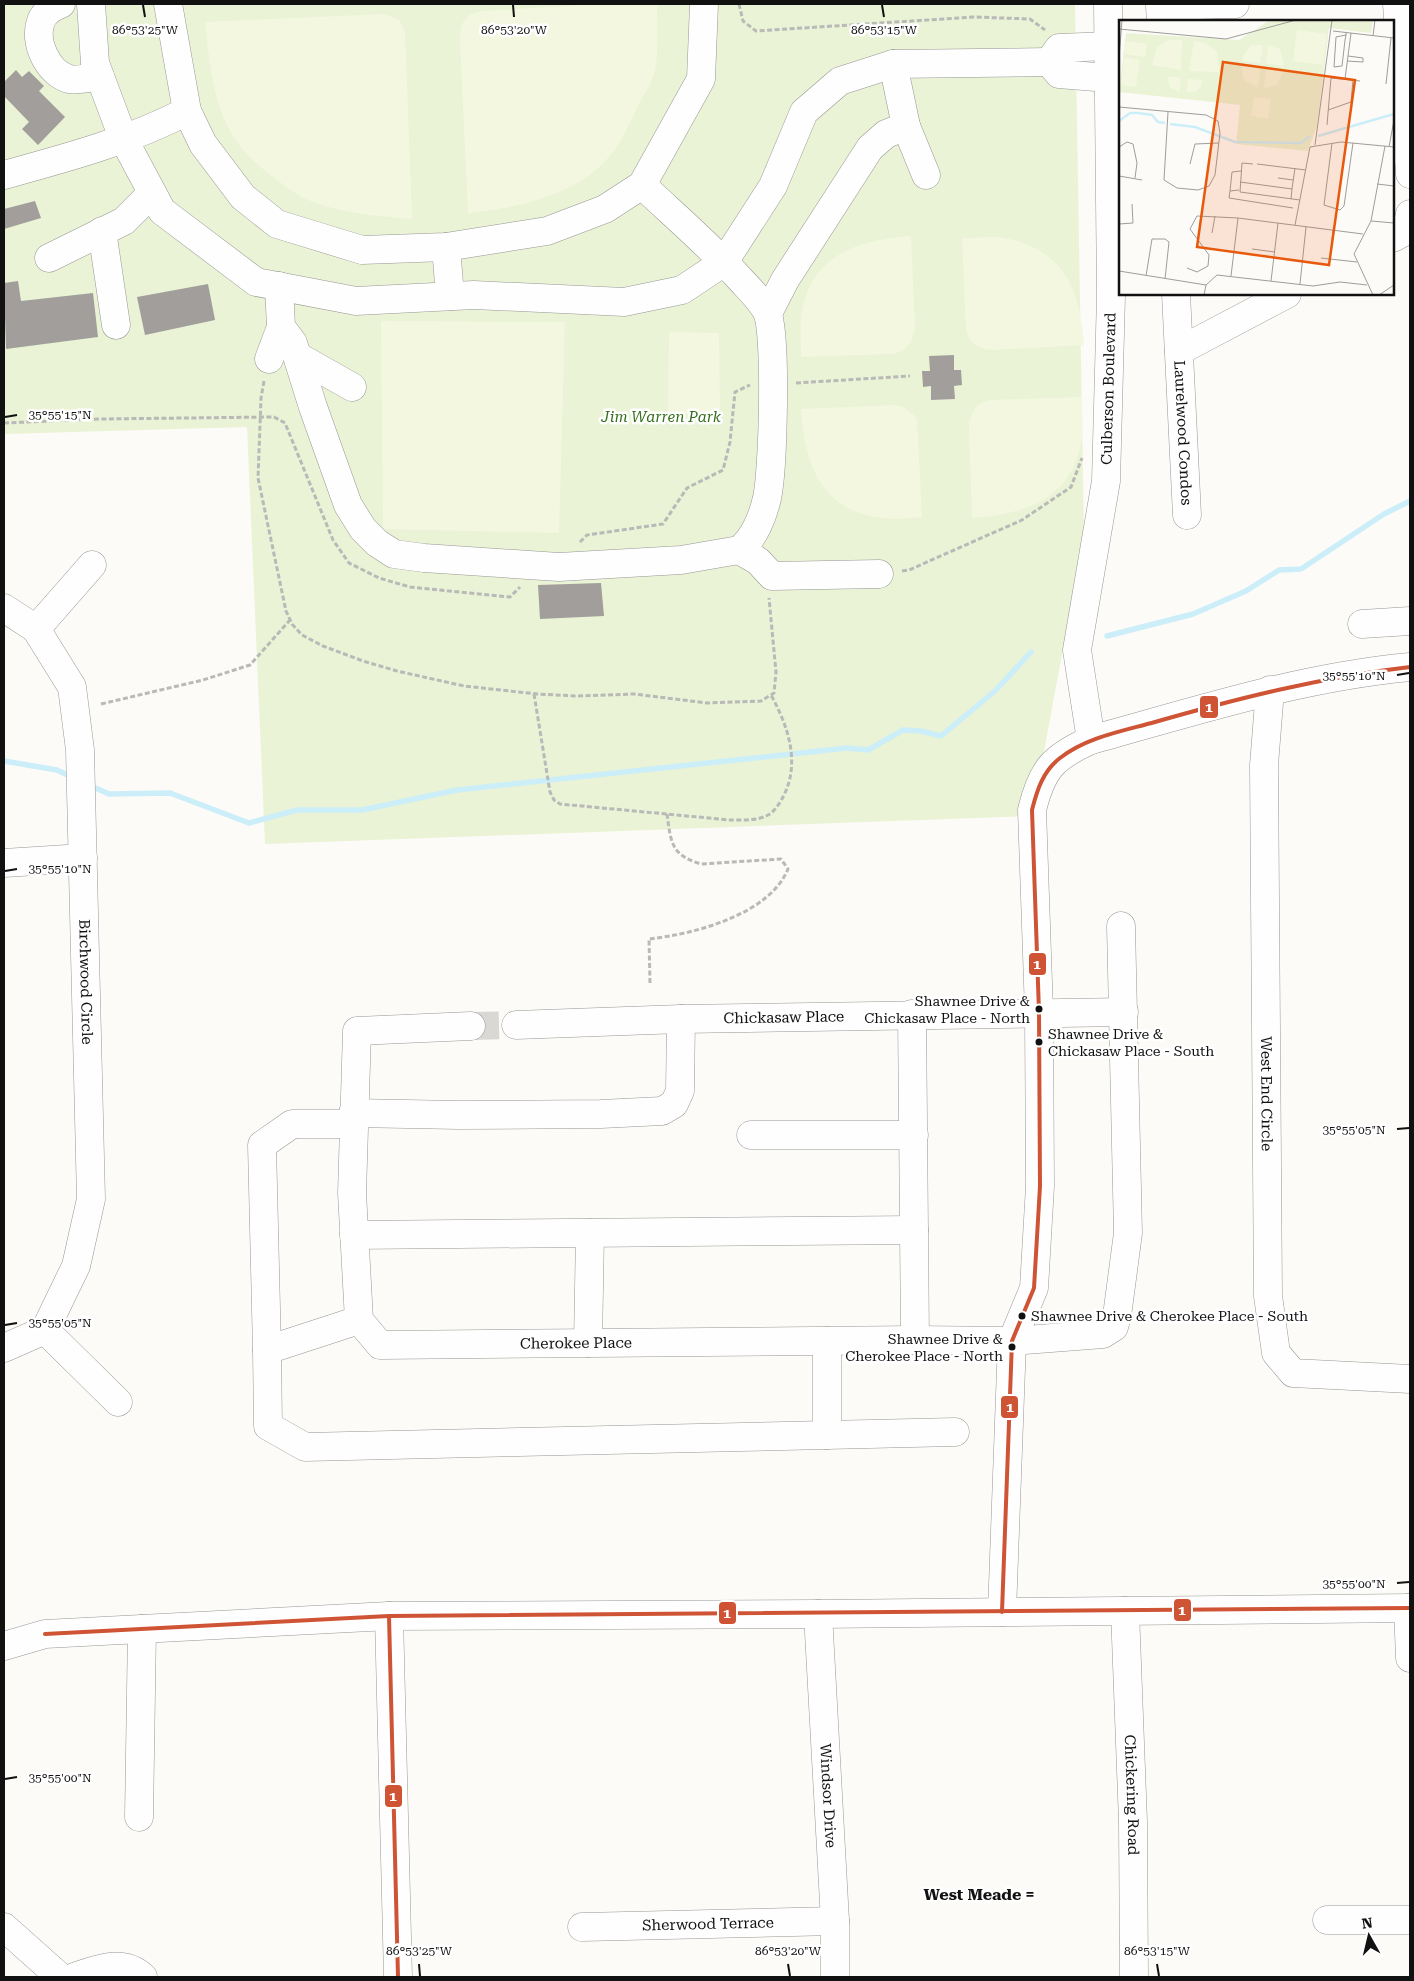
<svg xmlns="http://www.w3.org/2000/svg" width="1414" height="1981" viewBox="0 0 1414 1981" font-family="'Roboto Serif',serif">
	<rect width="100%" height="100%" fill="#fdfbf7"/>
	<path fill="#eaf3d5" d="M4 4H1075L1084 536 1032 816 265 844 247 427 4 434Z"/>
	<g fill="#f3f7e0">
		<path d="M604 4H657C657 25 660 60 652 80 648 90 640 99 636 110 628 127 620 145 607 159 576 195 514 209 468 213L460 41C460 24 464 14 482 11Z"/>
		<path d="M384 14 399 20 405 31 412 219C376 216 337 213 304 198 292 192 280 182 269 174 253 161 239 148 229 129 212 96 209 58 205 22Z"/>
		<path d="M911 236 915 329C912 343 907 351 892 354L801 357C801 344 800 330 801 318 809 255 857 240 911 236Z"/>
		<path d="M1000 237C1064 249 1079 286 1084 345L991 350C976 348 969 343 966 328L962 238Z"/>
		<path d="M381 321 565 322 559 533 383 529Z"/>
		<path d="M669 332 719 333 720 414H668Z"/>
		<path d="M1081 397C1082 410 1083 423 1082 436 1075 498 1027 514 972 518L969 426C971 411 976 403 991 400Z"/>
		<path d="M894 405 904 407 917 418 922 517C909 518 896 520 883 518 820 511 805 464 801 409Z"/>
	</g>
	<g fill="none" stroke-linecap="round" stroke-linejoin="round">
		<g stroke="#cbeef9" stroke-width="5.5">
			<path d="M1107 636 1193 614 1246 591 1279 570 1301 569 1384 514 1410 501"/>
			<path d="M4 761 57 770 72 777"/>
			<path d="M89 785 109 794 170 793 249 823 297 810H362L457 790 847 748 868 750 903 730 921 731 941 736 995 691 1031 652"/>
		</g>
	</g>
	<g fill="#a19e9c">
		<path d="M16 70 22 77 29 71 44 86 39 91 65 117 38 145 22 129 29 122 4 96V82Z"/>
		<path d="M35 201 41 218 4 229V209Z"/>
		<path d="M18 281 21 301 93 293 98 337 6 349 4 283Z"/>
		<path d="M208 284 215 320 145 335 137 297Z"/>
		<path d="M954 355V370H961L962 385 954 386 955 399 931 400V386L923 387 922 371H930L929 356Z"/>
		<path d="M601 583 604 616 540 619 538 585Z"/>
	</g>
	<g fill="none" stroke-linecap="round" stroke-linejoin="round">
		<path stroke="#dad8d4" stroke-width="28" stroke-dasharray="28 14" stroke-linecap="butt" d="M471 1026 516 1025"/>
		<g stroke="#979695" stroke-width="29">
			<g id="minor">
				<path d="M61 4C53 7 44 13 41 21 33 42 48 73 69 79 77 81 91 77 100 77"/>
				<path d="M91 4 95 63 123 138 162 211 256 282 356 301 474 295 624 302 682 290 724 262 773 186 804 112 840 81 893 64 1049 62"/>
				<path d="M1397 4 1410 174"/>
				<path d="M1161 21 1160 6 1235 4"/>
				<path d="M1049 62 1059 48 1108 46"/>
				<path d="M1049 62 1059 74 1108 78"/>
				<path d="M893 64 906 126 926 175"/>
				<path d="M187 111 203 144 243 197 277 224 362 250 446 247 547 231 605 209 642 185 701 79 704 4"/>
				<path d="M4 175C66 158 130 141 187 111L168 4"/>
				<path d="M102 231 116 325"/>
				<path d="M1393 238 1406 231 1410 214"/>
				<path d="M446 247 450 296"/>
				<path d="M49 258 124 221 152 193"/>
				<path d="M279 286 281 327 293 343 313 407 348 505 363 529 377 543 394 554 424 558 559 567 681 560 739 550C754 539 763 516 767 498 773 471 777 334 767 312 761 300 750 290 741 280 710 246 675 216 642 185"/>
				<path id="s1" d="M1176 294 1187 515"/>
				<path d="M768 313 785 280 870 148 886 134 906 126"/>
				<path d="M1179 351 1287 294"/>
				<path d="M299 357 352 387"/>
				<path d="M269 359 281 327"/>
				<path d="M739 550 758 561 772 576 879 574"/>
				<path id="s2" d="M4 608 36 629 72 687 80 750 91 1199 76 1266 45 1330 4 1348"/>
				<path d="M1362 624 1410 621"/>
				<path d="M36 629 92 565"/>
				<path id="s3" d="M1270 690 1264 765 1268 1296 1276 1353 1293 1373 1410 1379"/>
				<path id="s4" d="M1091 740 1077 650 1106 481 1111 296 1108 4"/>
				<path d="M4 863 83 858"/>
				<path d="M912 1014 914 1230"/>
				<path id="s5" d="M516 1025 681 1019 1124 1012"/>
				<path id="s6" d="M471 1026 357 1031 352 1193 359 1320 380 1345 915 1340 1012 1341 1103 1334 1114 1327 1117 1316 1128 1233 1121 926"/>
				<path d="M353 1113 459 1115 601 1114 662 1111 674 1104 680 1091 681 1019"/>
				<path d="M751 1135H914"/>
				<path d="M354 1235 914 1230 915 1340"/>
				<path d="M359 1320 267 1350 268 1426 305 1447 955 1432"/>
				<path d="M45 1330 118 1402"/>
				<path d="M588 1343 590 1233"/>
				<path d="M267 1350 262 1145 292 1124H353"/>
				<path d="M827 1435V1341"/>
				<path d="M1408 1608 1410 1658"/>
				<path id="s7" d="M1125 1611 1133 1822 1134 1977"/>
				<path d="M1002 1612 1012 1341 1034 1288 1040 1186 1039 1012 1032 810C1042 769 1053 757 1091 740 1196 711 1301 677 1410 667"/>
				<path id="s8" d="M818 1614 835 1921V1977"/>
				<path d="M389 1616 398 1977"/>
				<path d="M4 1646 45 1634 389 1616 818 1614 1410 1608"/>
				<path d="M139 1817 142 1629"/>
				<path d="M1327 1920H1410"/>
				<path d="M4 1927 60 1977"/>
				<path id="s9" d="M582 1927 835 1921"/>
				<path d="M74 1977C97 1969 123 1958 143 1977"/>
			</g>
		</g>
		<g stroke="#b9b9b8" stroke-width="3" stroke-dasharray="5 2.5" stroke-linecap="butt">
			<path d="M739 4 743 21 756 31 974 17 1030 19 1045 30"/>
			<path d="M264 381 261 398 258 478 286 611 292 624 302 635 323 646 363 661 397 671 464 686 537 694 578 696 634 694 707 703 761 701 774 693 776 672 769 598"/>
			<path d="M796 383 910 376"/>
			<path d="M4 423 98 419 274 417 285 423 333 540 349 563 379 578 410 587 510 597 520 587"/>
			<path d="M580 542 587 535 663 524 687 488 723 470 730 442 735 392 750 385"/>
			<path d="M902 571 909 570 1022 520 1071 487 1082 458"/>
			<path d="M534 694 550 792 554 800 560 804 730 820C743 820 757 821 768 815 774 812 780 803 783 797 801 763 788 726 771 695"/>
			<path d="M101 704 203 680 250 665 290 620"/>
			<path d="M650 983 649 939C694 934 769 915 788 869L781 859 701 864C671 855 671 843 667 814"/>
		</g>
		<use href="#minor" stroke="#fffefe" stroke-width="28"/>
		<g stroke="#fff" stroke-width="8">
			<g id="bus-1">
				<path d="M1002 1612 1012 1341 1034 1288 1040 1186 1039 1012 1032 810C1037 790 1043 771 1060 758 1087 737 1123 731 1155 722 1239 698 1323 677 1410 667"/>
				<path d="M389 1616 398 1977"/>
				<path d="M45 1634 389 1616 1410 1608"/>
			</g>
		</g>
		<use href="#bus-1" stroke="#cf5436" stroke-width="4"/>
	</g>
	<path fill="none" stroke="#111" stroke-width="2" d="M143 5 145 17M513 5 514 17M882 5 884 17M5 417 17 415M1397 675 1409 673M5 871 17 869M1397 1129 1409 1128M5 1325 17 1323M1397 1583 1409 1582M5 1779 17 1777M419 1964 420 1976M788 1964 790 1976M1157 1964 1159 1976"/>
	<g fill="#111" stroke="#fff" stroke-width="2">
		<circle cx="1039" cy="1009" r="4.5"/>
		<circle cx="1039" cy="1042" r="4.5"/>
		<circle cx="1022" cy="1316" r="4.5"/>
		<circle cx="1012" cy="1347" r="4.5"/>
	</g>
	<g text-anchor="middle" stroke-width="5" stroke-linejoin="round" paint-order="stroke">
		<g font-size="14" fill="#111" stroke="#fff" text-anchor="end">
			<text x="1030" y="1006">Shawnee Drive &amp;<tspan x="1030" dy="17">Chickasaw Place - North</tspan></text>
			<text x="1048" y="1039" text-anchor="start">Shawnee Drive &amp;<tspan x="1048" dy="17">Chickasaw Place - South</tspan></text>
			<text x="1031" y="1321" text-anchor="start">Shawnee Drive &amp; Cherokee Place - South</text>
			<text x="1003" y="1344">Shawnee Drive &amp;<tspan x="1003" dy="17">Cherokee Place - North</tspan></text>
		</g>
		<g font-size="15" fill="#111" stroke="#fff">
			<text dy="5" stroke="none"><textPath href="#s4" startOffset="355">Culberson Boulevard</textPath></text>
			<text dy="5" stroke="none"><textPath href="#s1" startOffset="139">Laurelwood Condos</textPath></text>
			<text dy="5" stroke="none"><textPath href="#s2" startOffset="402">Birchwood Circle</textPath></text>
			<text dy="5" stroke="none"><textPath href="#s5" startOffset="268">Chickasaw Place</textPath></text>
			<text dy="5" stroke="none"><textPath href="#s3" startOffset="404">West End Circle</textPath></text>
			<text dy="5" stroke="none"><textPath href="#s6" startOffset="632">Cherokee Place</textPath></text>
			<text dy="5" stroke="none"><textPath href="#s7" startOffset="184">Chickering Road</textPath></text>
			<text dy="5" stroke="none"><textPath href="#s8" startOffset="182">Windsor Drive</textPath></text>
			<text dy="5" stroke="none"><textPath href="#s9" startOffset="126">Sherwood Terrace</textPath></text>
		</g>
		<g font-size="15" font-style="italic" fill="#356f1b" stroke="#fff">
			<text x="661" y="422">Jim Warren Park</text>
		</g>
		<g font-size="16" font-weight="bold" fill="#111" stroke="#fff">
			<text x="979" y="1900">West Meade =</text>
		</g>
	</g>
	<g transform="translate(1119 20)">
		<rect width="275" height="275" fill="#fdfbf7"/>
		<path d="M151 0H254L252 13 210 8 198 106 189 131 117 124 121 85 0 72 7 13 120 20Z" fill="#eaf3d5"/>
		<path d="M178 10 208 14 204 45 174 41ZM50 20H63L62 50 33 45 38 27ZM7 21 28 24 26 37 5 34ZM75 21 86 23 98 31 100 52 70 51ZM133 25H144L141 43 123 41 125 34ZM149 25 161 29 165 46 147 43ZM5 37 21 40 17 67 2 65ZM122 46 141 49 139 68 125 60ZM147 50H165L158 65 145 68ZM48 56 62 58 61 72 51 68ZM69 59 83 60 82 66 76 72H67ZM135 77 152 79 149 99 132 96Z" fill="#f3f7e0"/>
		<path fill="none" stroke="#cbeef9" stroke-width="2.5" d="M0 101 11 93H19L33 95 39 102 46 103M51 104 76 107 116 122 182 123 191 116M199 116 275 94"/>
		<path fill="none" stroke="#9f9d9b" stroke-width="1" d="M0 9 107 19 177 0M214 11 275 18M227 15 217 17 215 47 223 46 225 29 226 20 227 15V12M254 16 256 0M0 38 3 0M228 41 244 42V38L229 36M226 59 232 13M267 64 272 18M0 87 87 95 99 101 101 113 96 155 90 166 79 170 58 168 45 160 49 92M209 90 232 82 234 60M208 105 212 58 241 61M213 123 205 185 221 190 225 186 234 123M196 125 213 0M0 127 8 122 14 124 18 143 16 158M270 127 275 100M71 144 76 124 100 123M134 144 123 143 121 172 181 180M138 144 187 150M0 156 23 160M159 158 174 160M121 162 173 169 172 179M258 164 275 166M173 169 176 148M120 170 111 171 110 178 174 188M111 171 113 152 122 151M252 201 275 203M0 204 14 203 13 184M176 205 191 127 222 122 275 127M93 213 96 196M133 229 156 232M202 238 238 242M211 240 214 210M68 248 78 252 89 246 90 235 71 209 78 196 119 198 244 214M0 251 87 265M27 256 33 219H46L50 222 46 259M112 256 119 198M152 261 159 203M181 264 187 207M85 275 87 265 98 255 194 266 221 262 248 265M254 275 235 234 252 201 266 126M260 275 275 265"/>
		<path fill="#e8590c" fill-opacity="0.15" stroke="#e8590c" stroke-width="2.5" d="M104 42 236 60 210 245 78 227Z"/>
		<rect width="275" height="275" fill="none" stroke="#111" stroke-width="2.5"/>
	</g>
	<g font-size="12" text-anchor="middle" fill="#111" stroke="#fff" stroke-width="5" stroke-linejoin="round" paint-order="stroke">
		<text x="145" y="34">86°53'25"W</text>
		<text x="514" y="34">86°53'20"W</text>
		<text x="884" y="34">86°53'15"W</text>
		<text x="60" y="419">35°55'15"N</text>
		<text x="1354" y="680">35°55'10"N</text>
		<text x="60" y="873">35°55'10"N</text>
		<text x="1354" y="1134">35°55'05"N</text>
		<text x="60" y="1327">35°55'05"N</text>
		<text x="1354" y="1588">35°55'00"N</text>
		<text x="60" y="1782">35°55'00"N</text>
		<text x="419" y="1955">86°53'25"W</text>
		<text x="788" y="1955">86°53'20"W</text>
		<text x="1157" y="1955">86°53'15"W</text>
	</g>
	<g stroke="#fff" stroke-width="2">
		<rect x="1199" y="695" width="20" height="24" rx="5" fill="#cf5436"/>
		<rect x="1028" y="952" width="19" height="24" rx="5" fill="#cf5436"/>
		<rect x="1000" y="1395" width="19" height="24" rx="5" fill="#cf5436"/>
		<rect x="1173" y="1598" width="19" height="24" rx="5" fill="#cf5436"/>
		<rect x="718" y="1601" width="19" height="24" rx="5" fill="#cf5436"/>
		<rect x="384" y="1784" width="19" height="24" rx="5" fill="#cf5436"/>
	</g>
	<g font-size="14" text-anchor="middle" font-weight="bold" fill="#fff">
		<text x="1209" y="712">1</text>
		<text x="1037" y="969">1</text>
		<text x="1010" y="1412">1</text>
		<text x="1182" y="1615">1</text>
		<text x="727" y="1618">1</text>
		<text x="393" y="1801">1</text>
	</g>
	<rect width="1414" height="1981" fill="none" stroke="#111111" stroke-width="10"/>
	<g transform="translate(1369 1936) rotate(352)" stroke="#ffffff" stroke-width="4" paint-order="stroke">
	<path d="M0-4L9 19L0 12L-9 19Z" fill="#111111"/>
	<text y="-8" font-size="14" font-weight="bold" text-anchor="middle" fill="#111111">N</text>
	</g>
</svg>
